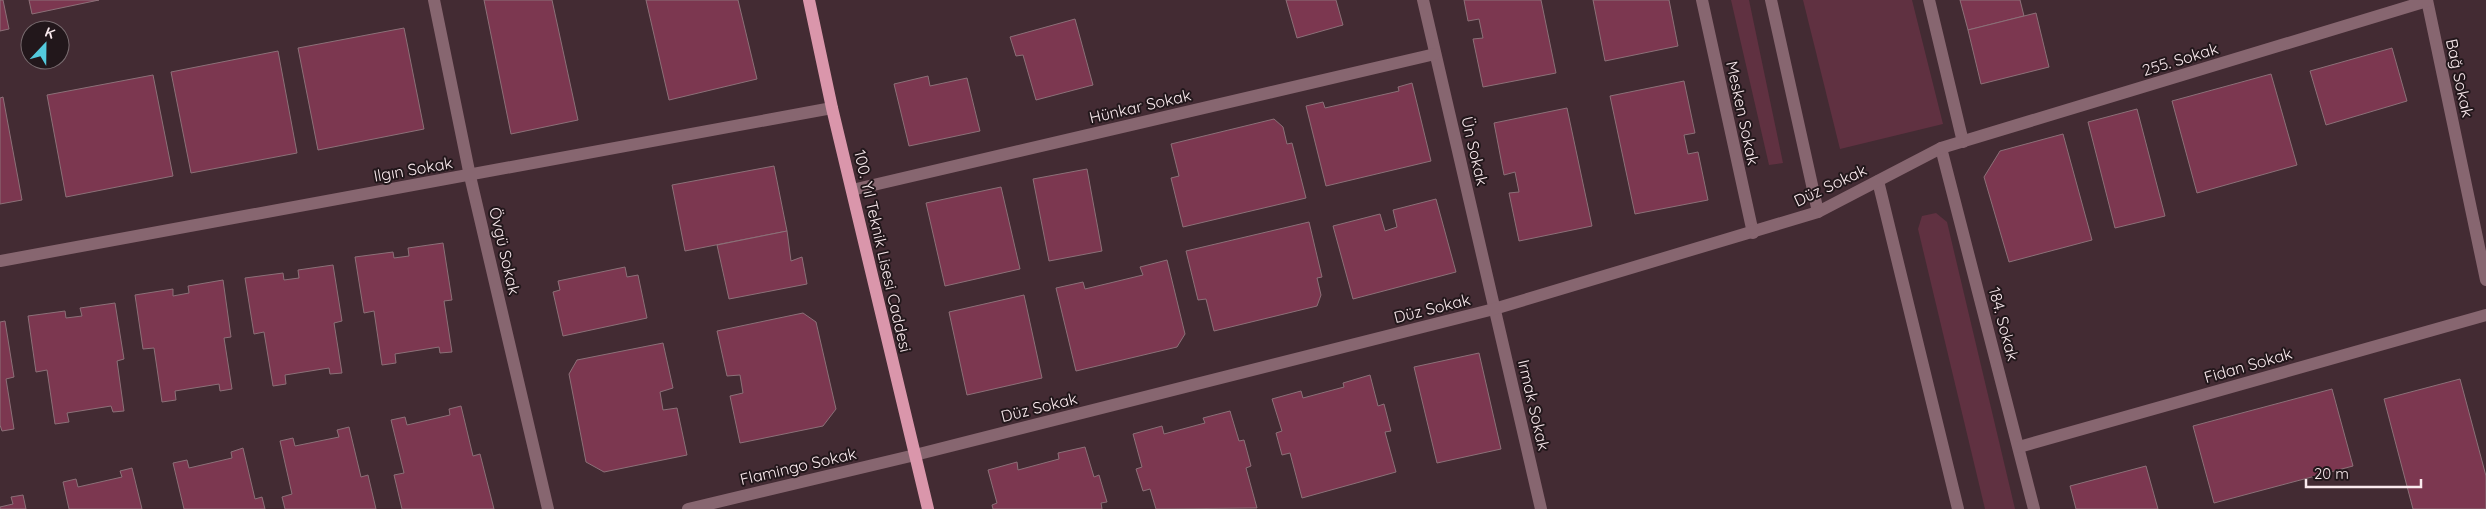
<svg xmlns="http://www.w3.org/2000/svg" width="2486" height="509" viewBox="0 0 2486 509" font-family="Quicksand,sans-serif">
	<rect width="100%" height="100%" fill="#432b33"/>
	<g fill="#603141">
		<path d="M1731 0H1749L1783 163 1769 165Z"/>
		<path d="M1803 0H1912L1943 124 1840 149Z"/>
		<path d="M1936 213 1947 222 2015 509H1985L1918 229 1922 216Z"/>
	</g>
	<g fill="#7c3750" stroke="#8c7078">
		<path d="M0 0H3L9 29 0 31Z"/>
		<path d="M29 0H99L32 14Z"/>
		<path d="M484 0H552L578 120 511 134Z"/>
		<path d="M646 0H738L757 79 669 100Z"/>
		<path d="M1286 0H1336L1343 25 1297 38Z"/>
		<path d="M1464 0H1541L1556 73 1483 87 1473 39 1483 38 1479 19 1468 21Z"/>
		<path d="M1593 0H1669L1678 46 1605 61Z"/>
		<path d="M1960 0H2020L2024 16 1968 30Z"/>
		<path d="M2036 13 2049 67 1981 84 1968 30Z"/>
		<path d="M1075 19 1093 85 1036 100 1023 55 1016 56 1010 37Z"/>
		<path d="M404 28 424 129 318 150 298 48Z"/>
		<path d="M2392 48 2407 101 2326 125 2310 71Z"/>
		<path d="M278 51 297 153 191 173 171 72Z"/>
		<path d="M2271 74 2297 165 2197 193 2172 101Z"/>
		<path d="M153 75 173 176 66 197 47 95Z"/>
		<path d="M928 76 930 86 967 78 980 131 909 146 894 84Z"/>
		<path d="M1684 81 1695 133 1684 135 1688 154 1698 152 1708 200 1635 214 1610 96Z"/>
		<path d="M1412 83 1431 161 1326 186 1306 106 1323 102 1325 108 1399 91 1398 87Z"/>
		<path d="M3 97 22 200 0 204V98Z"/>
		<path d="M1567 108 1592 226 1519 241 1509 193 1519 192 1515 172 1504 175 1494 123Z"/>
		<path d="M2137 109 2165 216 2115 228 2088 122Z"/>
		<path d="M1274 119 1283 127 1287 144 1292 143 1306 198 1183 227 1171 178 1179 176 1171 144Z"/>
		<path d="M2063 134 2092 240 2009 262 1984 177 2000 151Z"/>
		<path d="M774 166 787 231 685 251 672 185Z"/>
		<path d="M1087 169 1102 251 1049 261 1033 179Z"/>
		<path d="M1001 187 1020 269 945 286 926 203Z"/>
		<path d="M1436 199 1456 272 1353 299 1333 226 1380 214 1385 231 1397 227 1393 210Z"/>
		<path d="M1309 222 1322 277 1317 278 1321 295 1317 306 1214 331 1206 299 1198 300 1186 251Z"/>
		<path d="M787 231 791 261 802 257 807 284 729 299 717 245Z"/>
		<path d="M443 243 452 300 444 301 452 352 440 353 439 347 395 354 396 363 382 365 374 311 364 313 355 257 393 252 394 258 409 256 408 248Z"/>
		<path d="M1167 260 1185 334 1177 347 1076 371 1056 288 1083 282 1085 289 1143 275 1140 267Z"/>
		<path d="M333 265 342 321 334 323 342 373 330 374 329 368 285 375 286 384 273 386 264 332 254 334 245 278 283 273 284 280 299 278 298 270Z"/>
		<path d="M625 267 627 277 638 275 647 318 563 336 553 292 560 290 558 281Z"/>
		<path d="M223 280 231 337 224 338 232 389 220 391 219 384 175 391 176 400 162 402 154 348 143 349 135 295 173 289V296L189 293 188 286Z"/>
		<path d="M1024 295 1042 378 967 395 949 312Z"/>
		<path d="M115 303 124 359 117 361 124 411 113 412 111 406 67 413 69 422 55 424 47 370 36 372 28 316 65 311 66 318 82 316 80 308Z"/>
		<path d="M803 313 816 322 836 409 823 426 740 443 730 396 743 393 740 375 727 376 717 331Z"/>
		<path d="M5 321 14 377 6 379 14 429 2 431 0 425V322Z"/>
		<path d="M663 343 673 388 660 392 663 410 677 408 687 455 604 472 586 462 569 374 577 360Z"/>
		<path d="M1479 353 1501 449 1437 463 1414 367Z"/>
		<path d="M1370 375 1378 406 1384 404 1391 431 1385 432 1396 472 1302 498 1290 453 1282 455 1276 433 1282 431 1272 399 1301 391 1303 398 1344 387 1343 383Z"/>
		<path d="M2460 379 2486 476V509H2413L2384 399Z"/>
		<path d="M2332 389 2353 466 2214 503 2193 426Z"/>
		<path d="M461 406 473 456 480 454 494 509H402L394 475 404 473 391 420 405 417 407 425 450 415 449 409Z"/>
		<path d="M1230 411 1239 441 1244 440 1251 466 1246 468 1257 508 1156 509 1150 489 1143 491 1136 469 1142 467 1133 434 1162 426 1164 434 1205 423 1203 418Z"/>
		<path d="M349 427 361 477 368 475 376 509H285L282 497 292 494 280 441 293 438 295 446 339 437 337 430Z"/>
		<path d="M1085 447 1094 477 1099 475 1107 502 1101 503 1102 509H993L992 505 997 503 988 470 1017 462 1018 470 1059 459 1058 453Z"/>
		<path d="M243 448 255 499 262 497 265 509H184L173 463 187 460 189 468 232 458 231 452Z"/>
		<path d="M2146 466 2158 509H2076L2070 486Z"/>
		<path d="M132 468 142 509H69L63 482 76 479 78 487 122 477 120 471Z"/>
		<path d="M23 495 26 509H0V507L13 504 11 497Z"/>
	</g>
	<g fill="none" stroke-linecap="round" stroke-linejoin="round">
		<g stroke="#876670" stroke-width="12">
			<path d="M434 0 470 176 548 509"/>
			<path d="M1423 0 1541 509"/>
			<path d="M1702 0 1753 233"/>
			<path d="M1771 0 1818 212"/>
			<path d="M1929 0 1963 142"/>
			<path d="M2427 0 2486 280"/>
			<path d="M1941 148 2034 509"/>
			<path d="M1878 181 1958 509"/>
			<path d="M852 190 1435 54"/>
			<path d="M0 261 832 108"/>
			<path d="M2019 447 2486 315"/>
			<path d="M688 509 915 455 1494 309 1818 212 1941 148 2427 1"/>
		</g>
		<path stroke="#da96ab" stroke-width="12" d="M809 0 832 108 928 509"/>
	</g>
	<g text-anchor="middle" stroke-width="4" stroke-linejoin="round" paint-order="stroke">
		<g font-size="16" fill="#faeaee" stroke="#22171b">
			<text transform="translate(2180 59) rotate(-17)" y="6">255. Sokak</text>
			<text transform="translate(2460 78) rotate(78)" y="6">Bağ Sokak</text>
			<text transform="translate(1140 106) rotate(-13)" y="6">Hünkar Sokak</text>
			<text transform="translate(1743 113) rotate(78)" y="6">Mesken Sokak</text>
			<text transform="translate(1475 151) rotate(77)" y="6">Ün Sokak</text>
			<text transform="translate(413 169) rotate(-10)" y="6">Ilgın Sokak</text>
			<text transform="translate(1830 185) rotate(-25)" y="6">Düz Sokak</text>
			<text transform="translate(505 251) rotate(77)" y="6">Övgü Sokak</text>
			<text transform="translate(883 251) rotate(77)" y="6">100. Yıl Teknik Lisesi Caddesi</text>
			<text transform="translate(1432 308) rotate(-14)" y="6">Düz Sokak</text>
			<text transform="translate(2004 324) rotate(75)" y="6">184. Sokak</text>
			<text transform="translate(2248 365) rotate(-16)" y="6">Fidan Sokak</text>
			<text transform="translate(1534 405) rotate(77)" y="6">Irmak Sokak</text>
			<text transform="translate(1039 407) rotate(-14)" y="6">Düz Sokak</text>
			<text transform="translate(798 466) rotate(-13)" y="6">Flamingo Sokak</text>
		</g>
	</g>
	<g transform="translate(45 45) rotate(22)"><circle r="24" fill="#22171b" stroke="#786b6f"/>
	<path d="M0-4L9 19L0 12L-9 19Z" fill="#54cadd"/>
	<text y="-8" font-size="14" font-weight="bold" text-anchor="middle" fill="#faeaee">K</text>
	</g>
	<path d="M2306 479v8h115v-8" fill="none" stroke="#faeaee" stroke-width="2.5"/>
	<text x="2314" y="479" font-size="15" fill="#faeaee" stroke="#22171b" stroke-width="4" paint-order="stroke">20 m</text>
</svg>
